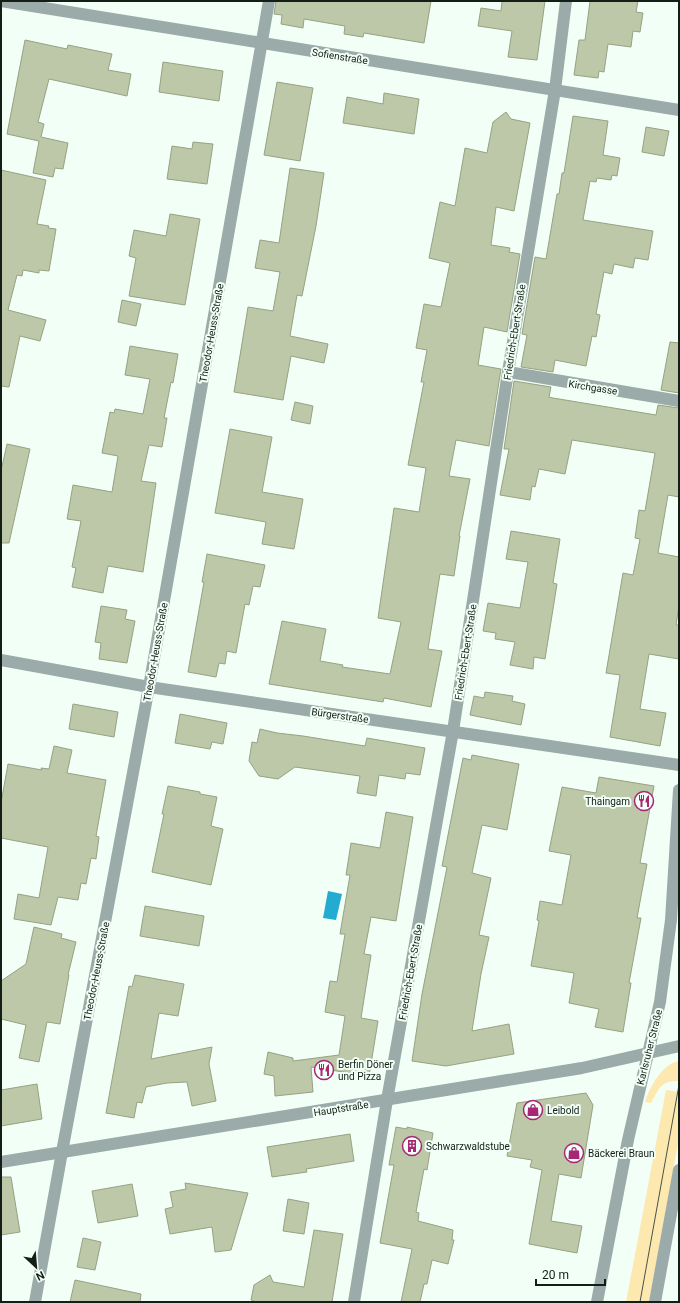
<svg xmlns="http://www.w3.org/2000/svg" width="680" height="1303" viewBox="0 0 680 1303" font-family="Roboto,sans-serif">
	<rect width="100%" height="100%" fill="#f2fff6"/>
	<g fill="#fde8af">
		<path d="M679 1061V1081C660 1081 660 1088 651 1103L645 1102C649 1088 663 1063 679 1061Z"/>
		<path d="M666 1090 679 1092V1138L649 1302H626Z"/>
	</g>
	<path fill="#24abd2" d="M328 891 342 894 336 920 323 918Z"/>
	<g fill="#bdc8a8" stroke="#97a183">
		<path d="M276 1H431L424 43 364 33 363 37 344 34 345 26 304 19 303 28 281 24 282 15 274 14Z"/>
		<path d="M502 1H545L537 60 508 57 512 31 478 26 481 8 501 11Z"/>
		<path d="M590 1H638L636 12 643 13 640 32 633 31 631 47 608 44 604 72 599 71 598 78 574 75 579 40H585Z"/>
		<path d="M25 40 67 49 68 45 112 54 108 70 131 74 127 96 49 79 38 122 44 124 41 137 68 143 63 169 55 168 53 177 33 173 39 141 7 134Z"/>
		<path d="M163 62 223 71 219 101 159 92Z"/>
		<path d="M277 82 313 88 300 161 264 155Z"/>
		<path d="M384 93 419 99 414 134 343 123 347 97 383 104Z"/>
		<path d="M506 112 511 119 530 123 514 211 496 207 491 245 510 248 509 252 520 254 507 332 484 327 478 365 501 369 489 446 456 440 449 476 470 479 459 536H460L454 576 440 574 428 649 442 651 431 707 384 698 383 702 269 684 282 621 326 629 320 661 343 665 342 667 390 674 401 622 378 618 394 508 419 512 426 468 408 465 424 382H421L427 350 416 348 424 304 441 307 450 263 429 258 440 202 455 206 465 148 487 153 493 122Z"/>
		<path d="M573 116 608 121 603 155 620 158 617 176 612 175 611 180 597 178 596 182 590 181 583 220 653 231 648 260 635 258 633 268 614 264 612 274 604 272 596 314 600 315 596 337 592 336 586 366 555 360 553 372 521 367 527 335 522 334 535 257 546 259 557 194H559L562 173H564Z"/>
		<path d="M646 127 669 131 664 156 642 152Z"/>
		<path d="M193 142 213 144 207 184 167 179 172 146 192 149Z"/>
		<path d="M290 168 324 173 316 226 302 296 297 295 290 336 328 344 324 363 291 356 283 400 234 392 248 307 273 311 280 272 255 268 260 240 279 243Z"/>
		<path d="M1 170 46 180 37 224 49 226 48 228 56 229 49 271 39 270V273L23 270 22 276 17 275 8 310 46 320 40 341 20 336 9 387 1 386Z"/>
		<path d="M170 214 200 219 185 305 129 296 136 258 129 256 134 230 166 236Z"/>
		<path d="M122 300 141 304 136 326 118 322Z"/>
		<path d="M670 342 679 343V393L661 390Z"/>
		<path d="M130 346 178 354 173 383 171 382 164 418H167L162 447 149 445 141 481 156 483 143 572 108 566 103 593 72 587 76 568 72 567 81 521 67 519 73 485 112 492 118 456 102 453 110 412 114 413 115 409 143 414 150 379 125 375Z"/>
		<path d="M514 381 551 387 549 397 553 398 656 415 658 405 679 408V497L668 495 658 553 679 557V606L676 625H679V659L649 654 640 709 666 713 660 746 610 737 620 675 606 673 623 573 633 575 640 539 635 538 639 510 645 511 655 453 572 440 565 474 539 469 535 487 532 486 530 500 500 495 509 449H504Z"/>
		<path d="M295 402 313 406 310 424 291 420Z"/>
		<path d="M230 429 272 437 262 492 303 499 294 549 262 544 266 522 215 513Z"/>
		<path d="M7 444 30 449 9 543H1V471Z"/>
		<path d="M511 531 560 539 553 583 557 584 545 659 534 657 533 669 510 665 515 642 495 639 496 633 483 631 488 603 520 608 528 562 506 559Z"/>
		<path d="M207 554 265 565 260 587 253 586 249 605 245 604 236 653 227 651 225 664 219 663 216 677 188 672 204 582H202Z"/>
		<path d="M101 606 127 610 125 619 135 621 127 663 99 659 101 643 95 642Z"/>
		<path d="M485 692 513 696 512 701 525 704 521 725 470 715 474 696 484 698Z"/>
		<path d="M73 704 118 712 114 737 69 729Z"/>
		<path d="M180 714 227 723 223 744 212 742 210 749 175 743Z"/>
		<path d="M260 729 277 733 303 736 365 746 367 738 425 748 420 775 406 773 405 779 379 775 376 796 357 793 360 776 295 767 278 779 259 776 249 761 252 742 257 743Z"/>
		<path d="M54 746 72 750 67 773 106 780 96 836 99 837 96 859 91 858 86 884 81 883 78 900 58 897 51 925 14 919 18 894 39 898 48 847 1 838V803L8 764 42 770 41 768 49 769Z"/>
		<path d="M472 755 519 764 507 830 482 825 472 873 491 878 479 935 489 937 481 974 472 1031 509 1024 514 1054 446 1066 412 1061 422 994 447 867 442 866 463 758 471 760Z"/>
		<path d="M599 777 654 786 640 863 647 864 637 918H641L629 983H631L623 1032 595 1027 599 1009 569 1003 574 973 531 966 539 921 537 920 540 901 562 905 571 855 549 851 562 787 596 793Z"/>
		<path d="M168 786 200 792V794L217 797 211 826 223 829 211 885 152 872 164 814H162Z"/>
		<path d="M386 812 413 817 396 921 371 917 364 954 371 955 361 1018 378 1021 369 1076 311 1067 313 1092 275 1096 274 1076 264 1074 268 1052 293 1058V1061L339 1055 345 1016 325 1012 330 981 337 982 345 934H340L350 875H346L351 843 380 848Z"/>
		<path d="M145 906 204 916 199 946 140 936Z"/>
		<path d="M34 927 62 934 61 938 76 942 68 975H69L60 1024 47 1022 39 1062 19 1058 26 1025 1 1019V981L26 964Z"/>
		<path d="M135 975 184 984 178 1016 159 1013 151 1059 212 1047 209 1064 216 1101 192 1106 187 1082 167 1083 146 1087 142 1103 137 1102 134 1118 106 1113 129 986 132 987Z"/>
		<path d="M37 1084 42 1119 1 1126V1090Z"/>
		<path d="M586 1093 593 1105 581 1178 559 1174 551 1221 582 1226 577 1253 529 1244 542 1170 530 1167 532 1160 507 1156 517 1103Z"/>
		<path d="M396 1127 407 1129V1127L433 1133 427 1170 424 1169 416 1212 419 1213 418 1221 453 1230 452 1240H454L448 1264 432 1260 427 1284H424L420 1302H401L412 1249 380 1243 394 1165H389Z"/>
		<path d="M350 1134 354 1161 306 1169 307 1172 272 1177 267 1147Z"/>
		<path d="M1 1177H11L20 1232 1 1235Z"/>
		<path d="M185 1183 248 1193 231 1250 215 1252 212 1227 170 1234 165 1209 173 1207 170 1192 186 1189Z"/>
		<path d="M132 1184 138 1216 98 1223 92 1191Z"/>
		<path d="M288 1199 309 1203 304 1234 283 1231Z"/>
		<path d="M314 1230 343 1234 332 1302H254V1301L251 1300 254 1285 270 1275 273 1282 304 1287Z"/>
		<path d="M83 1238 101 1242 95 1270 77 1267Z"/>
		<path d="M75 1280 141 1294 140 1302H70Z"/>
	</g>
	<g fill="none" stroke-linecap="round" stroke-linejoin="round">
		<g stroke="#9aabaa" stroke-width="12">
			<path d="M1 1 679 110"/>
			<path d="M508 372 679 401"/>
			<path d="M1 660 149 687 679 765"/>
			<path d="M1 1162 582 1068 679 1046"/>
			<path d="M35 1302 62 1152 149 687 269 1"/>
			<path d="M354 1302 387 1100 453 731 508 372 555 90 566 1"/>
			<path d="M597 1302 628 1140 660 1002 671 920 679 790"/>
			<path d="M655 1302 679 1170"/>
		</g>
		<path stroke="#46534a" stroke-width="1" d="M640 1302 679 1085"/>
	</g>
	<defs>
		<g id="restaurant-ring" transform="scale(1)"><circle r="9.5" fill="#f2fff6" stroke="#a82774" stroke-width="1.5"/><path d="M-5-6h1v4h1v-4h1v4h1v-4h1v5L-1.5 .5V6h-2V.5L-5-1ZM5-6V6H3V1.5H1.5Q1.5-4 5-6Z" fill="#a82774"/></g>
		<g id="shop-ring" transform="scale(1)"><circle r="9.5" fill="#f2fff6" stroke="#a82774" stroke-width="1.5"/><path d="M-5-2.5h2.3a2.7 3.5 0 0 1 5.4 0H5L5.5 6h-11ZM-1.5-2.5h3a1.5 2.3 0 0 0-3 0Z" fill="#a82774"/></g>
		<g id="building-ring" transform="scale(1)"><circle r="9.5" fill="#f2fff6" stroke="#a82774" stroke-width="1.5"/><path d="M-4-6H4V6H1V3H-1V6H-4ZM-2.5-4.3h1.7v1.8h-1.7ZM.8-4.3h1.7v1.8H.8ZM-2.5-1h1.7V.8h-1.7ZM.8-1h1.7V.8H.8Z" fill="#a82774"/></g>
	</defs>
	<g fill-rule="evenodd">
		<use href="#restaurant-ring" x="644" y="801"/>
		<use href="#restaurant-ring" x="324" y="1070"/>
		<use href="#shop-ring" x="533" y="1110"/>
		<use href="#building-ring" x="412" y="1146"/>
		<use href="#shop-ring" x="574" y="1153"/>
	</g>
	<g text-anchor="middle" stroke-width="4" stroke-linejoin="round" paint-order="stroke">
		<g font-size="10" fill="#121e16" stroke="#f2fff6">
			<text transform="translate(340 56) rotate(9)" y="4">Sofienstraße</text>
			<text transform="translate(514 332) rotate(-81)" y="4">Friedrich-Ebert-Straße</text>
			<text transform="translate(211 333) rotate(-80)" y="4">Theodor-Heuss-Straße</text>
			<text transform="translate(593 387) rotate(9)" y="4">Kirchgasse</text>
			<text transform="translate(155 652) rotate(-80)" y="4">Theodor-Heuss-Straße</text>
			<text transform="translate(465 652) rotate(-81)" y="4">Friedrich-Ebert-Straße</text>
			<text transform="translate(340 715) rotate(8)" y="4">Bürgerstraße</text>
			<text transform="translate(96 971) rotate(-79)" y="4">Theodor-Heuss-Straße</text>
			<text transform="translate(410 972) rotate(-80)" y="4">Friedrich-Ebert-Straße</text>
			<text transform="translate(649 1047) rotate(-76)" y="4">Karlsruher Straße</text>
			<text transform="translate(341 1108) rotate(-9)" y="4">Hauptstraße</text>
		</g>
		<g font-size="10" fill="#121e16" stroke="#f2fff6" text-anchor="start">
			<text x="630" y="805" text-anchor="end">Thaingam</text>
			<text x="338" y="1068">Berfin Döner<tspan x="338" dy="12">und Pizza</tspan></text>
			<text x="547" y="1114">Leibold</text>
			<text x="426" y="1150">Schwarzwaldstube</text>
			<text x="588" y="1157">Bäckerei Braun</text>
		</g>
	</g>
	<rect width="680" height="1303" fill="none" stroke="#121e16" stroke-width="4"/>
	<g transform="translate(36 1267) rotate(154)" stroke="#f2fff6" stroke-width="3" paint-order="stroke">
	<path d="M0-3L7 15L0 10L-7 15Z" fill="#121e16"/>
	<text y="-6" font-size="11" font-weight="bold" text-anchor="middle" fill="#121e16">N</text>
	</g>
	<path d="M536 1279v6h69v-6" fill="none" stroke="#121e16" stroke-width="2"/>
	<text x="542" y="1279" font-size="12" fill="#121e16" stroke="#f2fff6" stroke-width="3" paint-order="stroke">20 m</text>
</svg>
